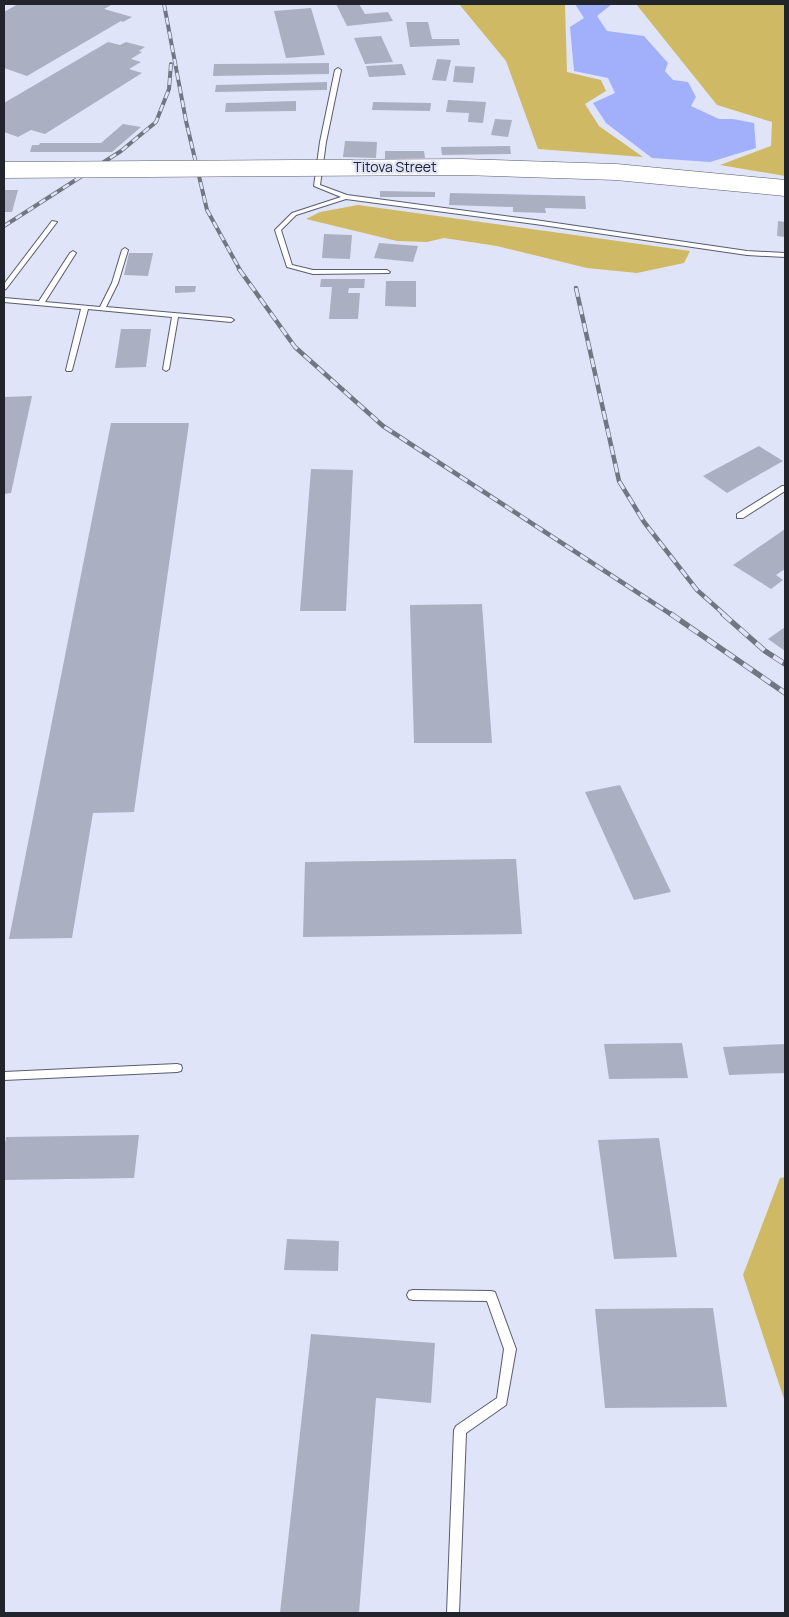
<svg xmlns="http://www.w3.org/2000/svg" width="789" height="1617" viewBox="0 0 789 1617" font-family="Manrope,sans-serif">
	<rect width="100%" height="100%" fill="#e0e4f9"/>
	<g fill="#cfb964">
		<path d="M459 4H565L567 72 601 80 606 91 585 104 599 126 643 157 538 149 506 61Z"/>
		<path d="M636 4H785V176L720 165 771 146 772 122 717 105Z"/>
		<path d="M358 205 690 251 684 263 637 273 587 268 497 246 444 238 427 242 397 241 306 219 320 212Z"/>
		<path d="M785 1177V1402L743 1275 780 1178Z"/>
	</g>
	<path fill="#a2b0fb" d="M575 4H612L597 16 607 31 644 36 668 63 665 71 673 80 688 82 696 97 691 106 719 119H733L754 123 756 148 710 162 652 158 606 123 593 103 615 93 608 78 574 71 570 27 584 18Z"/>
	<g fill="#aaafc2">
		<path d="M18 4H113L104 9 132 17 123 22 121 21 27 76 4 68V12Z"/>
		<path d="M336 4H359L365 14 388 12 393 21 347 26Z"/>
		<path d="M311 8 325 55 286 58 274 11Z"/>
		<path d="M406 22H428L432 39H459L460 45 410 47Z"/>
		<path d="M381 36 393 62 365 64 354 38Z"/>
		<path d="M108 42 120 45 126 42 145 47 139 51 142 52 131 59 141 62 129 69 142 73 45 134 31 130 18 137 4 132V103Z"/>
		<path d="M437 59 451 60 446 81 432 80Z"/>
		<path d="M329 63V74L213 76 214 64Z"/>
		<path d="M402 64 406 75 369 77 366 66Z"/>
		<path d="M455 66 475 67 473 83 453 82Z"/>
		<path d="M327 82V90L215 92 216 85Z"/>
		<path d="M448 100 486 102 483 123 468 122 469 113 446 112Z"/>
		<path d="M296 101V111L225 112 226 103Z"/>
		<path d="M373 102 431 103 430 111 372 110Z"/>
		<path d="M495 119 512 120 508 137 491 135Z"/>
		<path d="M123 124 141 127 112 152H30L32 145H39L40 143H101Z"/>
		<path d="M345 141 377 142 376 158 343 157Z"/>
		<path d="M510 146 511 154 442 155 441 147Z"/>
		<path d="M385 151H424L425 158 385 159Z"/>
		<path d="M4 190H18L12 212H4Z"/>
		<path d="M380 191 435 192V197H380Z"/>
		<path d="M450 193 585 196 586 209 545 208 546 213 513 212V207L449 205Z"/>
		<path d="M778 221 785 222V237L777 236Z"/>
		<path d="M324 234 352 235 350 259 322 258Z"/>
		<path d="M379 243 418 246 413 262 374 258Z"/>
		<path d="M129 253H153L148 276 124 275Z"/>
		<path d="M321 279H365L364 288H349L348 293H360L358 319H329L332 287H320Z"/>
		<path d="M386 281H416V307L385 306Z"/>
		<path d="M175 286H196L195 292 175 293Z"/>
		<path d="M121 329H151L146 367 115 368Z"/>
		<path d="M32 396 11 493 4 494V397Z"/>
		<path d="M111 423H189L134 812 93 813 72 938 9 939Z"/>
		<path d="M759 446 783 461 727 493 703 476Z"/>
		<path d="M311 469 353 470 346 611H300Z"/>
		<path d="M785 529V569L776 575 783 580 771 589 733 565Z"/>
		<path d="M482 604 492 743H414L410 605Z"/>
		<path d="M785 627V651L768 639Z"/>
		<path d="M620 785 671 892 634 900 585 792Z"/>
		<path d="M516 859 522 934 303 937 305 862Z"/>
		<path d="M682 1043 688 1078 609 1079 604 1044Z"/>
		<path d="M785 1044V1073L729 1075 723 1047Z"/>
		<path d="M139 1135 134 1178 4 1180V1149L6 1137Z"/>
		<path d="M659 1138 677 1257 614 1259 598 1140Z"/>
		<path d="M287 1239 339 1241 338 1271 284 1270Z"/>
		<path d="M713 1308 727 1407 605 1408 595 1309Z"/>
		<path d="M311 1334 435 1343 431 1403 376 1398 359 1613H280Z"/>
	</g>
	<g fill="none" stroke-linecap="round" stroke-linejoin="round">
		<g stroke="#585c6e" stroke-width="2">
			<g id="lane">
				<path d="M338 68 341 70 326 142 320 185 347 195 535 220 747 251 785 253V257L747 255 535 224 346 199 296 215 281 230 292 265 313 270H387L390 272 389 273 313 274 287 267 275 230 292 213 341 197 314 186 320 142 335 70Z"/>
				<path d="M52 221 57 222 6 289 4 290V284Z"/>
				<path d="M125 248 128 250 118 283 106 307 231 318 234 320 231 322 178 317 169 369 166 371 163 369 172 317 88 309 72 370 71 371H67L66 370 81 309 4 302V298L39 301 70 253 73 251 76 253 45 302 100 307 112 283 122 250Z"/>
				<path d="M782 486H785V491L743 518H737V514Z"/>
				<path d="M177 1064 181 1065 182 1068 181 1071 177 1072 4 1080V1072Z"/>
				<path d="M413 1290 491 1291 495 1292 516 1349 506 1405 466 1433 459 1613H447L454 1430 456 1426 497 1398 504 1349 487 1301 413 1300 409 1299 407 1295 409 1291Z"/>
			</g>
		</g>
		<use href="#lane" fill="#fff" fill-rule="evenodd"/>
		<g stroke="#727582" stroke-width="4">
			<g id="rail-far2">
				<path d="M164 4 186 121 207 210 240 270"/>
				<path d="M4 226 121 151 156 122 169 89 171 64"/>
			</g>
		</g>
		<g stroke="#727582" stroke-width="4.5">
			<g id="rail-far1">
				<path d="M239 269 295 347 383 426 672 615"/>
				<path d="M576 288 619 481 644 522 697 590 725 615"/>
			</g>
		</g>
		<g stroke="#727582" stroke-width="5.5">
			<g id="rail">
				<path d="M671 614 785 693"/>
				<path d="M723 614 765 651 785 664"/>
			</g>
		</g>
		<use href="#rail-far2" stroke="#e0e4f9" stroke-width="2.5" stroke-dasharray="7" stroke-linecap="butt"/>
		<use href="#rail-far1" stroke="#e0e4f9" stroke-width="3" stroke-dasharray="9" stroke-linecap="butt"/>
		<use href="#rail" stroke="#e0e4f9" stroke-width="4" stroke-dasharray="11" stroke-linecap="butt"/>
		<g stroke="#585c6e" stroke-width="17" stroke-linecap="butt">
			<path id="secondary-bridge" d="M4 170 462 167 616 172 785 188"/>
		</g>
		<use href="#secondary-bridge" stroke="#fff" stroke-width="16"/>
	</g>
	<g text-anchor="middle" stroke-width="4.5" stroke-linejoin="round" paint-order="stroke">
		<g font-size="14" fill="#22242b" stroke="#e0e4f9">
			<text x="395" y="172">Titova Street</text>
		</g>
	</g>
	<rect width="789" height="1617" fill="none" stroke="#22242b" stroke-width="10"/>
</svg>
